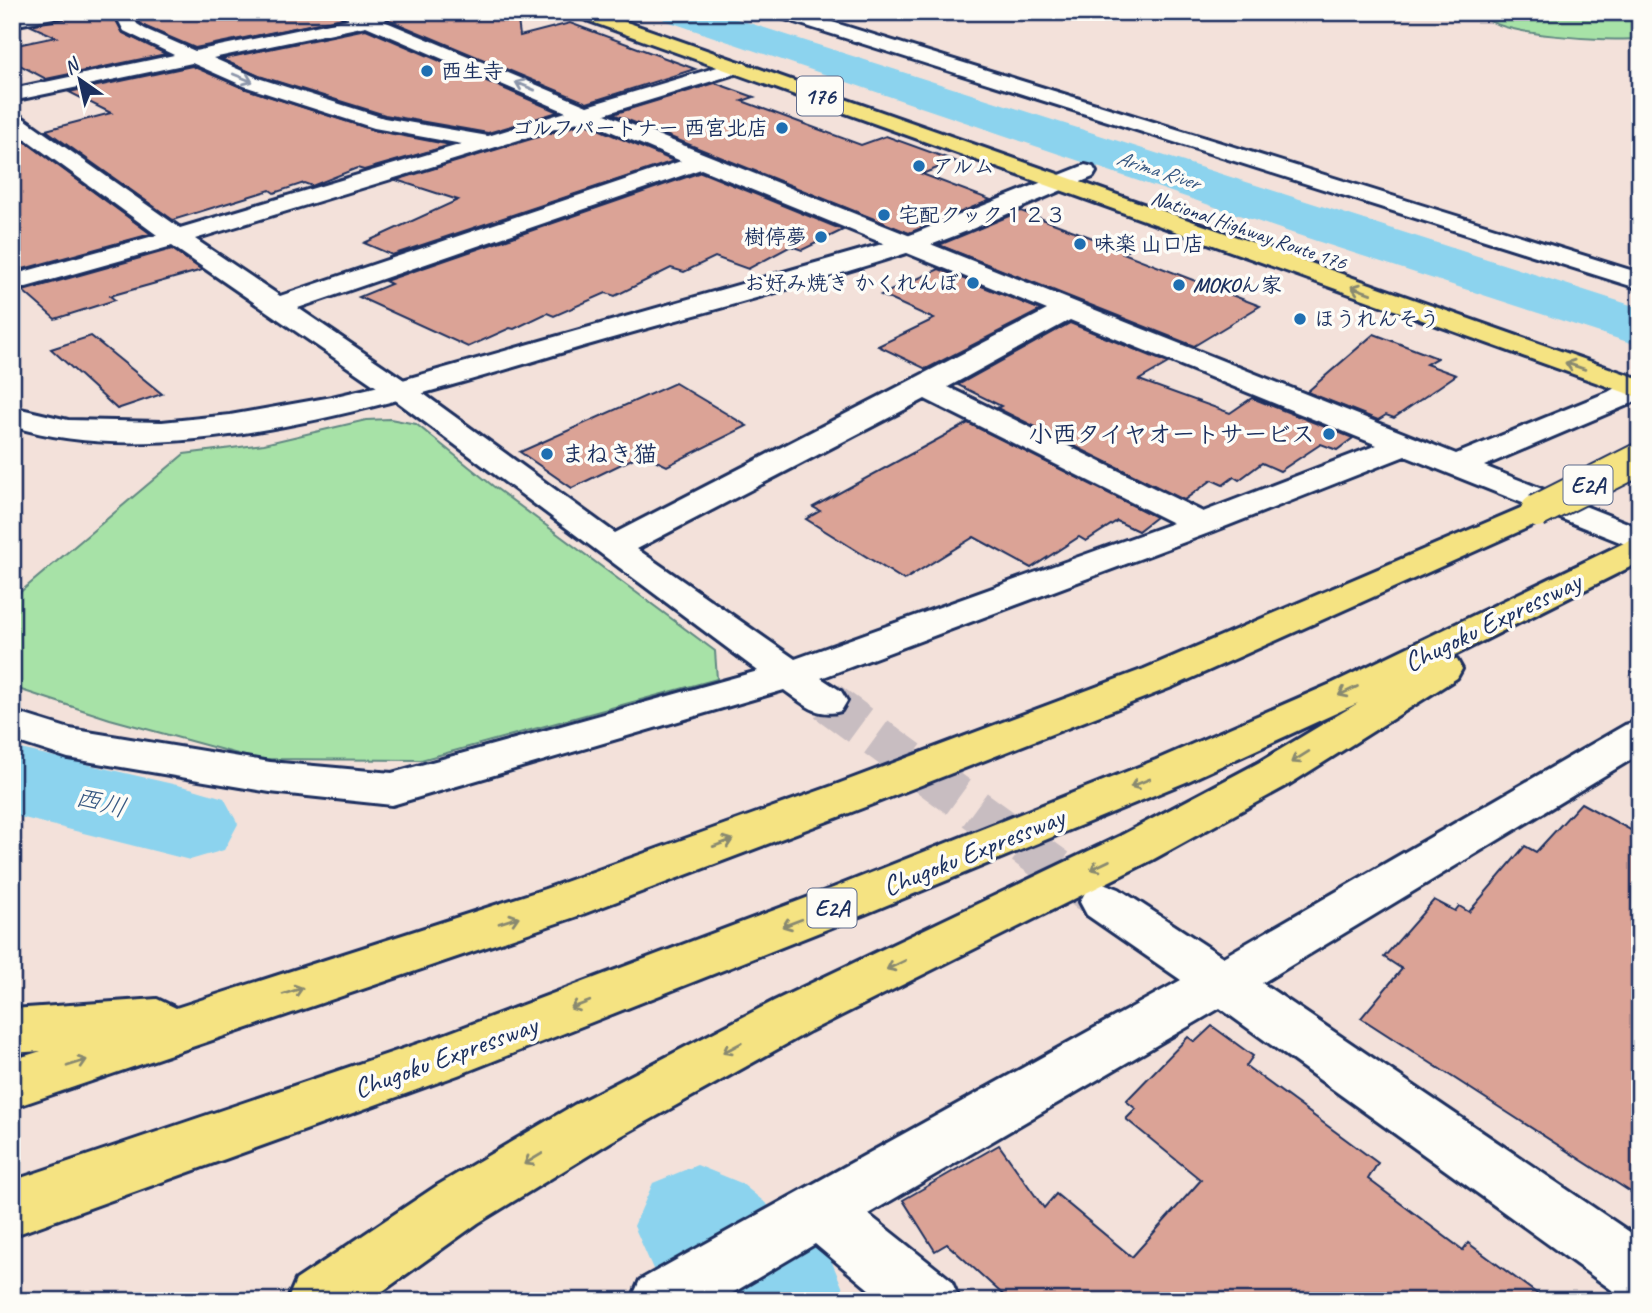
<svg xmlns="http://www.w3.org/2000/svg" width="1652" height="1313" viewBox="0 0 1652 1313" font-family="Caveat,'Klee One',sans-serif">
	<rect width="100%" height="100%" fill="#f3e1da"/>
	<filter id="ink" filterUnits="userSpaceOnUse"><feTurbulence type="fractalNoise" baseFrequency=".0143" numOctaves="2"/><feDisplacementMap in="SourceGraphic" scale="14" xChannelSelector="R" yChannelSelector="G"/><feConvolveMatrix kernelMatrix="1 2 1 2 8 2 1 2 1" color-interpolation-filters="sRGB"/></filter>
	<g filter="url(#ink)">
		<g fill="#a7e2a7" stroke="#618882" stroke-width="2">
			<path d="M1479 12H1640V39C1611 41 1493 37 1479 12Z"/>
			<path d="M390 419 416 424 493 486 715 651 717 679 421 760 256 759 110 719 12 687V599L184 454 264 444 366 420Z"/>
		</g>
		<g fill="none" stroke-linecap="round" stroke-linejoin="round">
			<g fill="#8cd3ee" fill-rule="evenodd">
				<path d="M659 12H715L1640 308V346L1292 233 664 20Z"/>
				<path d="M12 747 190 788 224 798 238 824 224 850 190 860 12 815Z"/>
				<path d="M697 1165 741 1183 829 1255 848 1301H687L653 1269 634 1226 653 1183Z"/>
			</g>
		</g>
		<g fill="#dba396" stroke="#1b2f5e" stroke-width="2">
			<path d="M68 12H112L123 33 166 54 46 79 12 61V46L56 37 29 25 64 19Z"/>
			<path d="M134 12H337L343 18 195 48 146 27 139 22Z"/>
			<path d="M386 12H517L520 36 570 23 695 69 587 103 389 20Z"/>
			<path d="M366 29 558 112 488 133 385 115 259 76 221 59Z"/>
			<path d="M192 66 243 88 373 130 451 145 364 170 357 168 312 186 304 183 274 193 270 190 173 220 46 130 111 113 69 92Z"/>
			<path d="M715 83 754 97 742 101 861 145 886 136 955 161 922 174 991 200 909 233 613 114Z"/>
			<path d="M584 123 674 161 392 255 364 243 458 200 396 180Z"/>
			<path d="M19 137 151 234 12 272V139Z"/>
			<path d="M701 172 843 230 802 250 791 246 748 269 715 257 684 272 671 268 615 296 606 293 554 316 547 313 514 329 510 328 468 347 359 297 391 284 385 281Z"/>
			<path d="M1021 211 1127 251 1123 253 1260 306 1194 346 939 245Z"/>
			<path d="M172 249 202 270 110 296 115 300 55 319 23 291Z"/>
			<path d="M939 269 1041 310 926 369 878 346 934 319 881 295Z"/>
			<path d="M1070 323 1168 363 1139 380 1230 413 1252 398 1353 438 1337 450 1321 444 1280 471 1262 463 1239 480 1234 477 1223 485 1212 480 1184 500 997 408 1001 406 958 385Z"/>
			<path d="M1374 334 1437 358 1426 364 1456 375 1394 418 1386 415 1378 420 1307 392Z"/>
			<path d="M91 336 162 394 117 409 51 349Z"/>
			<path d="M675 383 747 426 667 466 642 454 572 488 520 452Z"/>
			<path d="M968 423 1156 517 1138 531 1117 521 1086 541 1079 537 1031 568 974 537 904 580 806 519 820 511 813 507Z"/>
			<path d="M1581 803 1640 835V1198L1361 1018 1402 969 1384 957 1434 900 1455 911 1459 906 1469 912 1525 846 1536 852Z"/>
			<path d="M1212 1026 1253 1056 1246 1066 1378 1163 1368 1179 1463 1250 1468 1243 1547 1301H1010L947 1244 935 1251 903 1200 999 1145 1044 1208 1056 1194 1132 1257 1201 1180 1126 1119 1136 1109 1126 1101 1188 1037 1195 1042Z"/>
		</g>
		<g fill="none" stroke-linecap="round" stroke-linejoin="round">
			<path stroke="#c8bdc1" stroke-width="41" stroke-dasharray="41 20" stroke-linecap="butt" d="M827 701 1098 899"/>
			<g stroke="#1b2f5e" stroke-width="6">
				<g id="street">
					<path d="M30 12H66L64 16 12 26V16Z"/>
					<path d="M114 12H131L137 24 145 29 195 51 349 19 340 12 378 13 384 14 387 18 384 21 587 106 731 63H745L747 67 745 71 605 114 1456 454 1608 392 1627 381 1640 379V398L1630 404 1484 466 1640 528V550L1405 456 1214 531 821 678 841 691 847 701 841 711C817 718 804 704 784 690L392 805 270 792 68 758 12 740V711L70 729 270 762 392 773 758 671 390 396 172 246 12 291V275L157 235 12 129V113L19 115 180 228 462 144 374 128 244 86 192 63 12 101V89L174 55 124 31ZM366 26 566 112 488 136 384 118 258 78 213 58ZM584 120 681 161 280 296 195 239ZM701 169 1047 310 615 533 410 384 298 308ZM1070 320 1377 445 1203 512 948 387ZM925 399 1173 523 795 659 637 549Z"/>
					<path d="M773 12H800L1640 273V289L775 16Z"/>
					<path d="M1640 721V754L1262 983 1640 1239V1301L1619 1295 1220 1008 868 1214 951 1280 960 1301H883L815 1244 719 1301H631L640 1280 1181 980 1087 915 1080 902 1087 889 1103 883 1119 889 1223 957 1625 725Z"/>
				</g>
			</g>
			<g stroke="#1b2f5e" stroke-width="6">
				<path id="secondary" d="M1085 165 1093 167 1096 172 1093 177C1034 201 976 230 916 250 809 285 699 313 591 344 430 391 176 479 12 426V407L68 420 162 422 230 415 332 397 392 383 900 239Z"/>
			</g>
			<g stroke="#1b2f5e" stroke-width="6">
				<g id="highway">
					<path d="M573 12H598L1640 379V398L575 16Z"/>
					<path d="M1537 501 1549 504 1554 511 1549 518 1172 687 865 807 575 917 12 1108V1060L41 1051 12 1053V1009L157 999 176 1008 545 889 835 785 1144 669Z"/>
					<path d="M1640 538V562L1449 658 1457 660 1462 669 1457 678 1288 785 1152 860 810 1031 612 1141 478 1223 369 1301H287L296 1280 438 1185 574 1105 774 1001 1120 836 1258 763 1358 703 1186 782 865 914 458 1075 12 1236V1181L435 1038 833 888 1156 760 1333 683 1628 541Z"/>
				</g>
			</g>
			<use href="#street" fill="#fdfcf7" fill-rule="evenodd"/>
			<use href="#secondary" fill="#fdfcf7" fill-rule="evenodd"/>
			<use href="#highway" fill="#f5e382" fill-rule="evenodd"/>
			<g stroke="#1b2f5e" stroke-width="36" stroke-linecap="butt">
				<path id="highway-bridge" d="M1537 511 1640 459"/>
			</g>
			<use href="#highway-bridge" stroke="#f5e382" stroke-width="32"/>
		</g>
		<defs><path id="oneway-shaft" d="M-6 0H5M1.5-3L5.5 0L1.5 3" fill="none" stroke-width="1.6" stroke-linecap="round" stroke-linejoin="round" transform="scale(1.75)"/></defs>
		<g stroke="#8c96aa">
			<use href="#oneway-shaft" transform="translate(243 78) rotate(22)"/>
			<use href="#oneway-shaft" transform="translate(525 86) rotate(-157)"/>
		</g>
		<g stroke="#888970">
			<use href="#oneway-shaft" transform="translate(1361 290) rotate(-160)"/>
			<use href="#oneway-shaft" transform="translate(1575 366) rotate(-161)"/>
			<use href="#oneway-shaft" transform="translate(1348 691) rotate(155)"/>
			<use href="#oneway-shaft" transform="translate(1300 757) rotate(148)"/>
			<use href="#oneway-shaft" transform="translate(1140 783) rotate(158)"/>
			<use href="#oneway-shaft" transform="translate(723 843) rotate(-20)"/>
			<use href="#oneway-shaft" transform="translate(1100 865) rotate(154)"/>
			<use href="#oneway-shaft" transform="translate(509 920) rotate(-18)"/>
			<use href="#oneway-shaft" transform="translate(792 923) rotate(159)"/>
			<use href="#oneway-shaft" transform="translate(896 965) rotate(154)"/>
			<use href="#oneway-shaft" transform="translate(293 991) rotate(-18)"/>
			<use href="#oneway-shaft" transform="translate(580 1005) rotate(159)"/>
			<use href="#oneway-shaft" transform="translate(732 1048) rotate(152)"/>
			<use href="#oneway-shaft" transform="translate(77 1063) rotate(-18)"/>
			<use href="#oneway-shaft" transform="translate(533 1159) rotate(149)"/>
		</g>
	</g>
	<g fill="#1f6fb2" stroke="#fdfcf7" stroke-width="2.5">
		<circle cx="427" cy="71" r="7"/>
		<circle cx="782" cy="128" r="7"/>
		<circle cx="919" cy="166" r="7"/>
		<circle cx="884" cy="215" r="7"/>
		<circle cx="821" cy="237" r="7"/>
		<circle cx="1080" cy="244" r="7"/>
		<circle cx="973" cy="283" r="7"/>
		<circle cx="1179" cy="285" r="7"/>
		<circle cx="1300" cy="319" r="7"/>
		<circle cx="1329" cy="434" r="7"/>
		<circle cx="547" cy="454" r="7"/>
	</g>
	<g text-anchor="middle" stroke-width="7" stroke-linejoin="round" paint-order="stroke">
		<g font-size="21" font-weight="bold" fill="#1b2f5e" stroke="#fdfcf7" text-anchor="start">
			<text x="441" y="78">西生寺</text>
			<text x="768" y="135" text-anchor="end">ゴルフパートナー 西宮北店</text>
			<text x="933" y="173">アルム</text>
			<text x="898" y="222">宅配クック１２３</text>
			<text x="807" y="244" text-anchor="end">樹停夢</text>
			<text x="1094" y="251">味楽 山口店</text>
			<text x="959" y="290" text-anchor="end">お好み焼き かくれんぼ</text>
			<text x="1193" y="292">MOKOん家</text>
			<text x="1314" y="326">ほうれんそう</text>
		</g>
		<g font-size="21" font-style="italic" fill="#375882" stroke="#fdfcf7">
			<text transform="translate(1158 170) rotate(18)" y="7">Arima River</text>
		</g>
		<g font-size="21" fill="#1b2f5e" stroke="#fdfcf7">
			<text transform="translate(1249 230) rotate(19)" y="7">National Highway Route 176</text>
		</g>
		<g fill="#fdfcf7" stroke="#5f6c8c" stroke-width="2">
			<rect x="797" y="76.5" width="46" height="39" rx="5"/>
			<rect x="1563.5" y="465.5" width="49" height="39" rx="5"/>
			<rect x="807.5" y="888.5" width="49" height="39" rx="5"/>
		</g>
		<g font-size="23" font-weight="bold" fill="#1b2f5e">
			<text x="820" y="104">176</text>
			<text x="1588" y="493">E2A</text>
			<text x="832" y="916">E2A</text>
		</g>
		<g font-size="24" font-weight="bold" fill="#1b2f5e" stroke="#fdfcf7" text-anchor="end">
			<text x="1315" y="442">小西タイヤオートサービス</text>
			<text x="561" y="462" text-anchor="start">まねき猫</text>
		</g>
		<g font-size="26" font-style="italic" fill="#375882" stroke="#fdfcf7">
			<text transform="translate(101 802) rotate(14)" y="9">西川</text>
		</g>
		<g font-size="28" fill="#1b2f5e" stroke="#fdfcf7">
			<text transform="translate(1492 621) rotate(-26)" y="10">Chugoku Expressway</text>
			<text transform="translate(973 851) rotate(-22)" y="10">Chugoku Expressway</text>
			<text transform="translate(445 1056) rotate(-20)" y="10">Chugoku Expressway</text>
		</g>
	</g>
	<rect width="1652" height="1313" fill="none" stroke="#fdfcf7" stroke-width="42"/>
	<rect x="21" y="21" width="1610" height="1271" fill="none" stroke="#1b2f5e" stroke-width="2.5" filter="url(#ink)"/>
	<g transform="translate(80 80) rotate(326)" stroke="#fdfcf7" stroke-width="5" paint-order="stroke">
	<path d="M0-5L12 26L0 18L-12 26Z" fill="#1b2f5e"/>
	<text y="-10" font-size="19" font-weight="bold" text-anchor="middle" fill="#1b2f5e">N</text>
	</g>
</svg>
